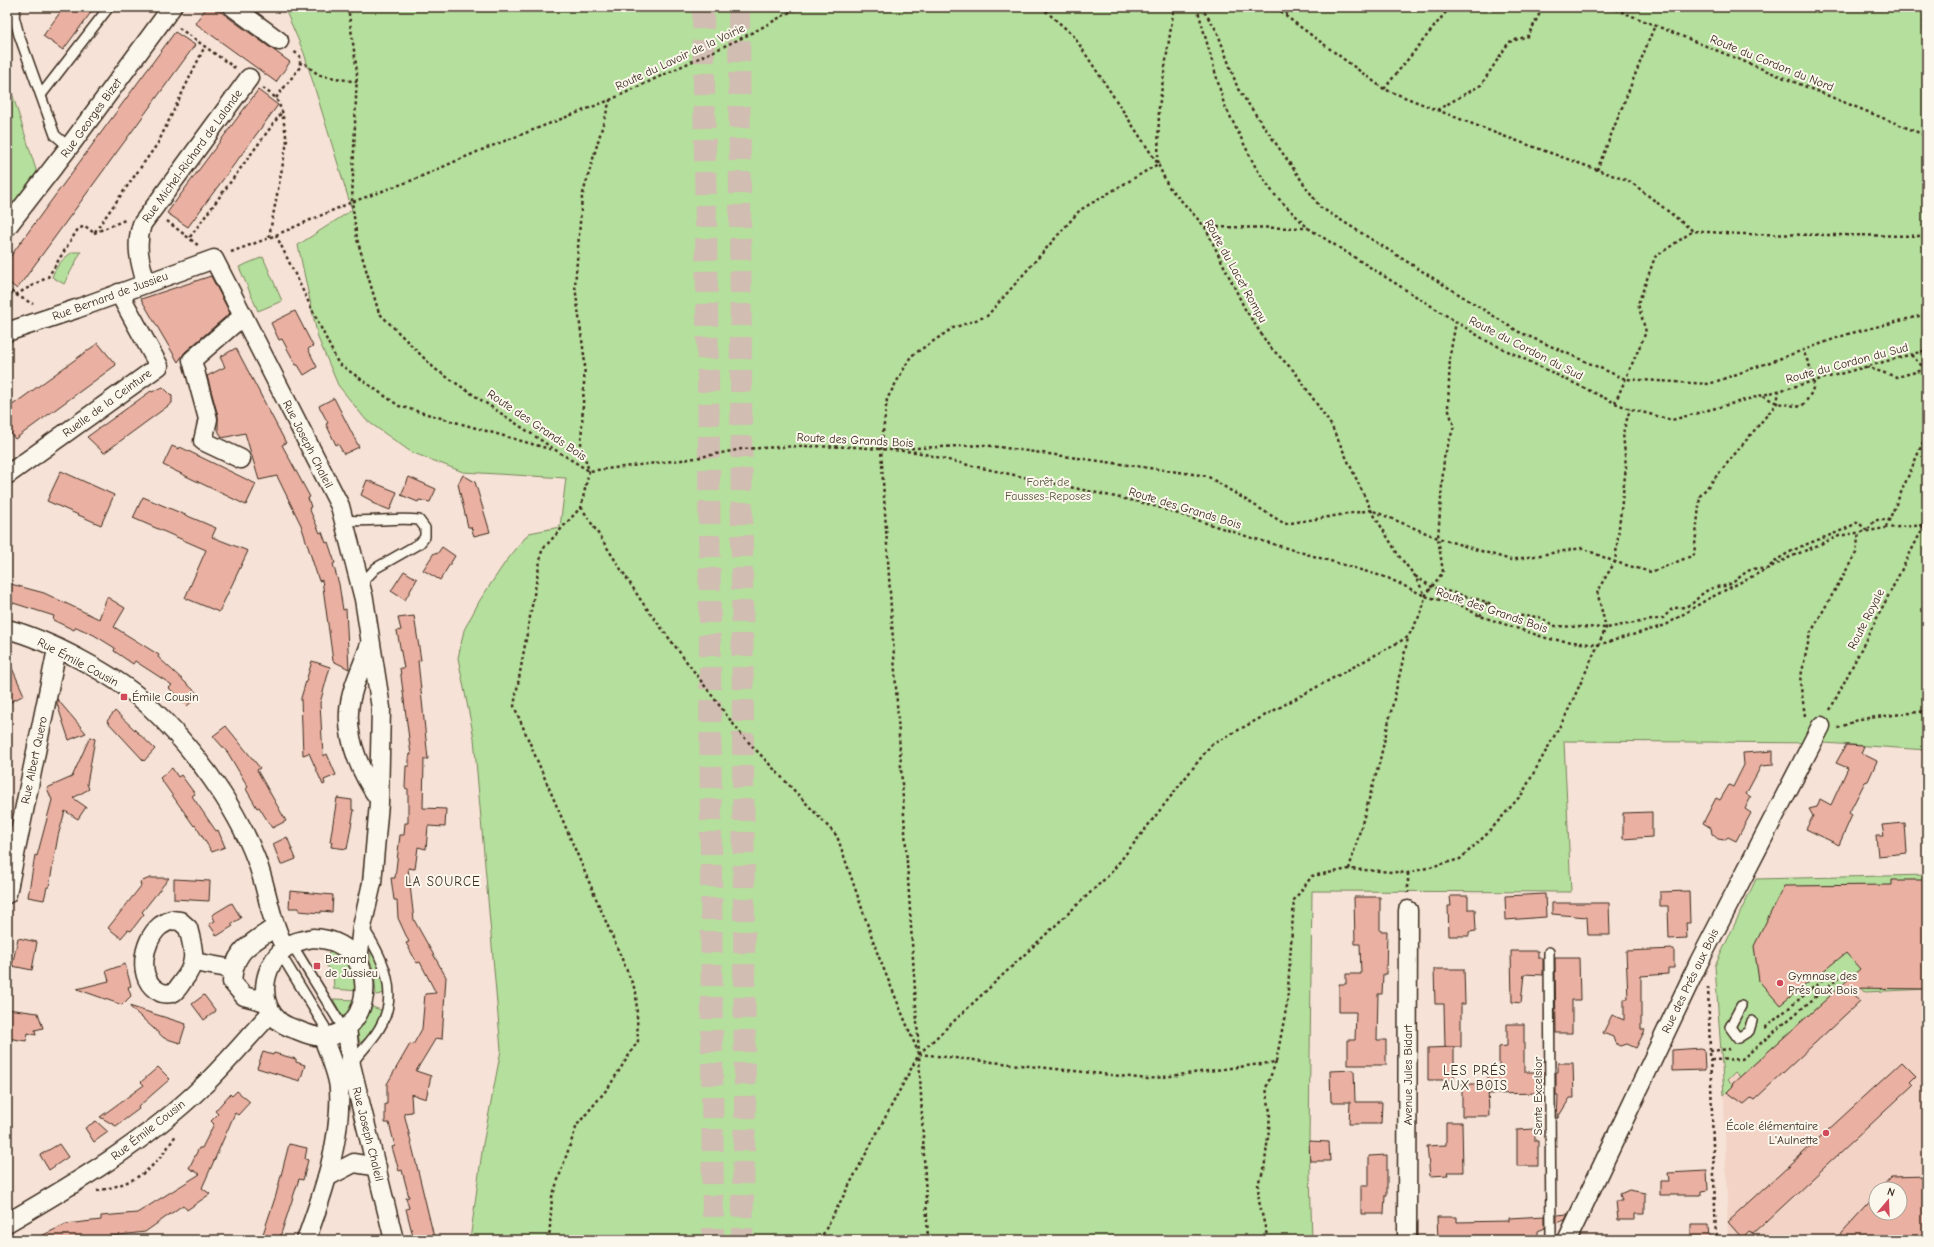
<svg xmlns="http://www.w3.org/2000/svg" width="1934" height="1247" viewBox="0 0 1934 1247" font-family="'Comic Neue',sans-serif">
	<rect width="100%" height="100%" fill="#f6e2d6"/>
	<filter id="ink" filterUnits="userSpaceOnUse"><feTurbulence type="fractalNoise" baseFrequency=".025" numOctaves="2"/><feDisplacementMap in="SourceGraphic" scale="8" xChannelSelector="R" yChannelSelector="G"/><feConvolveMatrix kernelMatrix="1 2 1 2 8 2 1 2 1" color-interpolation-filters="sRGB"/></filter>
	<g filter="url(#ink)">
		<path fill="#f2d3c6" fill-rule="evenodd" d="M1851 977 1865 992 1927 989V1240H1728L1724 1095 1733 1086 1727 1080 1735 1072 1740 1077ZM1876 1189H1900V1213H1876Z"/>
		<g fill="#b5df9c" stroke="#78845d">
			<path d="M284 7H1927V750L1824 743 1564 741 1571 892 1312 891 1309 1141 1312 1240H470L483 1144 501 1050 474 738 458 658 464 630 480 600 504 564 529 533 560 527 566 478 463 472 411 452 366 420 338 385 318 338 298 245 352 210 304 53Z"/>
			<path d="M7 77 37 173 11 207 7 208Z"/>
			<path d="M73 252H81L64 284 52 277C56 266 63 258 73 252Z"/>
			<path d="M263 257 282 301 258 311 239 267Z"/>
			<path d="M1927 875V989L1865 992 1852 977 1740 1077 1735 1072 1727 1080 1733 1086 1724 1095 1715 966 1756 879Z"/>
			<path d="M371 951 382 972 386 993 376 995 374 971 370 962Z"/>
			<path d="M329 952C352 962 353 968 358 991L334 989 333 973 325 964Z"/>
			<path d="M333 999 356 1000 345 1021Z"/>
			<path d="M372 1007 384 1011 374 1031 360 1043 357 1031Z"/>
		</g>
		<g fill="#eab1a2" stroke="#3b2a1e">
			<path d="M64 7H95L63 50 43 36Z"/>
			<path d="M207 7H214L290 62 276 82 195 23Z"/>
			<path d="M175 32 195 45 17 289 7 281V261Z"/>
			<path d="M258 90 278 105 188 227 167 213Z"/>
			<path d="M211 276 230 313 185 352 178 362 141 299Z"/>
			<path d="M295 311 313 346 308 349 317 367 304 375 298 365H296L282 339 279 340 271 323Z"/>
			<path d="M98 343 116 365 15 439 7 429V409Z"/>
			<path d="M236 348 286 443 282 445 310 497 308 498 311 507 309 508 320 533 322 532 326 543 328 542 335 563 333 564 339 584 343 610 346 609 349 669 333 661 322 580 319 581 301 525 277 476 259 480 245 433 222 438 218 430V416L207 376 225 367 220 357Z"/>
			<path d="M163 387 172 396V403L104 453 87 437 151 391 152 392Z"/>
			<path d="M334 398 359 447 344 454 338 444 336 445 326 424 328 423 319 406Z"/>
			<path d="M172 446 179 449 180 447 256 484 246 505 163 465Z"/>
			<path d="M61 471 114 495 101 525 47 501Z"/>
			<path d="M463 475 475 482 490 532 474 536 471 527H468L458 484Z"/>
			<path d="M409 477 436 489 430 502 419 500 418 502 401 495Z"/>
			<path d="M367 480 397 492 390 510 372 503V501L361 495Z"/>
			<path d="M143 497 216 528 212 537 248 551 219 612 185 598 206 550 133 518Z"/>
			<path d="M442 547 455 556 440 580 423 570 434 553 437 554Z"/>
			<path d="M404 571 417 579 405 600 391 591Z"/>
			<path d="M7 583 44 593 99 619 107 597 125 608 114 627 159 655 158 657 199 695 187 706 169 688 172 685 135 661 133 664 114 651 115 648 94 635 76 627 74 630 53 620 54 616 7 601Z"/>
			<path d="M414 616 421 660 418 661 428 759H424L423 808 446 809 445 827 428 826 426 849 418 847 415 869 408 868 414 920 446 977 442 1039 436 1038 416 1071 431 1076 426 1099 411 1094 412 1112 404 1113 434 1237 423 1240H414L406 1209 409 1208 406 1198 409 1197 402 1170 399 1171 392 1147 395 1146 389 1123H385V1104H387V1084L410 1044 413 1045 422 1029 425 994 436 993 420 962 417 963 406 943 409 942 398 918 397 900H394L391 878H395L400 835H404L405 823H408V789L405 788 406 766H409V755H411L400 668H404L397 631 401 630 398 618Z"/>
			<path d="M7 657 24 695 7 704Z"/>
			<path d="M312 661 330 667 320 703 323 756 327 754 336 775 324 780 325 784 323 785 309 753 303 755 301 698Z"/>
			<path d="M57 699 86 733 69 740 57 704Z"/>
			<path d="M115 711 155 749 144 761 107 721Z"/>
			<path d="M226 726 260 768 257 770 286 821 272 828 259 807 257 808 246 789 248 787 228 753 213 736Z"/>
			<path d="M90 737 95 739 87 784 89 789 73 798 86 807 78 819 65 811 58 836 49 887H47L44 900 28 897 35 855 37 856 52 800 47 788 72 777Z"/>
			<path d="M1846 745 1864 746 1861 753 1877 761 1868 781 1865 782 1849 813 1852 815 1839 845 1806 829 1813 816 1809 809 1817 807 1820 799 1831 805 1848 768 1836 763Z"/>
			<path d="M1773 751V765L1761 766 1746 794 1751 797 1745 809 1751 813 1736 841 1728 837 1724 840 1718 839 1712 834 1711 828 1703 823 1716 798 1720 800 1729 785 1733 787 1744 765 1743 753Z"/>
			<path d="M172 768 178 777 181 775 195 794 192 796 216 831 218 830 225 847 212 852 195 825 194 826 160 778Z"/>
			<path d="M337 798 352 800V810H354L347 849 331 847 332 842H330Z"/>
			<path d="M1652 812V837L1623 839V813Z"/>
			<path d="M1905 823 1907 853 1878 856 1876 836H1884L1882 825Z"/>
			<path d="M287 837 296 859 281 865 273 844Z"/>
			<path d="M150 878H169L142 912 144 914 131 931 128 930 121 938 108 928 141 886 140 882Z"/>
			<path d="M174 879 210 881 209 901 174 899Z"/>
			<path d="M1892 880H1927V989L1849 988 1860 1001 1754 1100 1751 1098 1744 1104 1727 1092 1733 1086 1732 1084 1860 969 1846 953 1780 1005 1759 981 1754 946 1784 886 1892 885Z"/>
			<path d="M290 891 333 895 332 912 321 911V913L299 911V908H289Z"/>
			<path d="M1689 891 1690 923H1686L1687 938 1669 939 1668 906H1660V892Z"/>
			<path d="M1545 894 1546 917 1506 920 1505 896Z"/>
			<path d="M1450 896H1468V909H1475L1476 931 1469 932V936H1449L1448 906H1451Z"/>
			<path d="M1354 897H1380V931H1387L1386 974H1383L1382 994H1378L1377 1040H1386V1065H1348V1040H1355L1356 1012H1339V984H1346V974H1361L1360 944H1355Z"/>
			<path d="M232 903 241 918 231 924 233 926 217 936 209 924 215 921 212 915Z"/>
			<path d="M1552 903H1609L1610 935H1588L1587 917 1552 914Z"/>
			<path d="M18 938 37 942 32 970 12 966Z"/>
			<path d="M1674 949V968H1668V974L1641 976V1029L1645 1030 1636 1048 1627 1044 1621 1046 1615 1043 1613 1037 1603 1033 1612 1015 1624 1020V999H1628L1626 951Z"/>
			<path d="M1511 951H1538V958H1543V975L1524 974 1521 1003 1512 1002Z"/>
			<path d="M1555 958H1579L1580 1000H1572V1033H1556Z"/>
			<path d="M125 964 131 986 128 987 131 996 122 1005 77 989 109 981 106 971Z"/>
			<path d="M1434 969H1464L1465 1004H1461V1047H1445L1444 1004H1435Z"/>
			<path d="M204 995 216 1011 204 1020 192 1004Z"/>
			<path d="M129 1006 186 1024 180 1043 164 1038Z"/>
			<path d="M7 1009 38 1013 43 1028 35 1030 36 1035 28 1033 26 1041 7 1038Z"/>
			<path d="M1507 1024H1524V1072H1544V1093L1488 1094V1073H1499V1047L1507 1046Z"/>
			<path d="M1454 1047V1080H1428V1048Z"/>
			<path d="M1701 1048 1704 1049 1705 1070 1672 1071V1050Z"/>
			<path d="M263 1052 273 1055 274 1053 296 1059V1062L305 1065 300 1081 257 1068Z"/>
			<path d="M1902 1062 1916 1076 1910 1082 1913 1085 1753 1234 1749 1231 1742 1238 1728 1222Z"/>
			<path d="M1558 1063H1573L1574 1098H1570L1557 1119 1558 1096H1556V1072H1558Z"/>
			<path d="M158 1067 170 1079 138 1107 139 1109 116 1126 100 1117 144 1085 141 1082Z"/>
			<path d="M1354 1070 1355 1102H1382L1381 1124H1349L1350 1102H1331L1330 1071Z"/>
			<path d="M1462 1084H1488L1489 1116H1462Z"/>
			<path d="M237 1091 250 1102 238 1115 235 1113 202 1188 210 1194 187 1210 183 1205 145 1232 79 1240H33L66 1224 101 1220V1216L137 1213 200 1174 189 1168 199 1148H202L214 1124 211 1121 218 1114 215 1111 230 1094 232 1096Z"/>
			<path d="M96 1121 108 1132 94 1142 85 1128Z"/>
			<path d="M1446 1122H1462L1463 1172H1447L1448 1175 1430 1176 1427 1146 1446 1145Z"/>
			<path d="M1535 1129V1141H1538V1166H1517V1130Z"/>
			<path d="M1309 1141 1329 1142 1330 1161H1310Z"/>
			<path d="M59 1144 68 1157 49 1170 40 1155Z"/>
			<path d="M289 1144 307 1148 305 1159 308 1160 303 1180 299 1179 279 1240H261L276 1195Z"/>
			<path d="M1387 1155V1195H1385L1384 1214H1361V1186H1369V1156Z"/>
			<path d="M1707 1171 1708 1190 1701 1191V1195H1660V1181H1669L1668 1173Z"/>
			<path d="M1927 1176V1240H1835L1876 1195V1213H1900V1189H1881L1892 1177Z"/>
			<path d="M1629 1190 1645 1193V1214H1635V1220H1618L1616 1201H1622L1620 1194Z"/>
			<path d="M1568 1214 1565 1220 1557 1223V1215Z"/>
			<path d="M1545 1216V1228L1538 1231V1240H1438L1437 1217H1457V1222L1509 1221V1218Z"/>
			<path d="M1691 1225H1708L1709 1240H1691Z"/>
		</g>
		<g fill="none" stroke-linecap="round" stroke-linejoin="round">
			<g stroke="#d1bdb1" stroke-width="22" stroke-dasharray="22 11" stroke-linecap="butt">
				<path d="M703 7 709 453 713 1240"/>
				<path d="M739 7 745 1106 742 1240"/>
			</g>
			<g stroke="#3b2a1e" stroke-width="12">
				<g id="lane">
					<path d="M16 7 14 16 19 35 55 135 69 147"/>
					<path d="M41 95 109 7"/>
					<path d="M343 520C369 523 394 517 419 520L425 528V537L420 543 376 568 361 584"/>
					<path d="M1549 952 1551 1240"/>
					<path d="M1741 1006 1730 1027 1738 1038 1749 1031 1752 1021"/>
					<path d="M323 1037 325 1027 283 958 285 948 296 951 340 1023 347 1027"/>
					<path d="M352 1063C361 1051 372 1041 379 1029 400 995 384 959 364 929"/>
				</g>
			</g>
			<g stroke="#3b2a1e" stroke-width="21">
				<g id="street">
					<path d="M233 7 279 41"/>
					<path d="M7 227 69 147 172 7"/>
					<path d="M146 283C140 263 135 245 142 224L249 78"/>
					<path d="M7 332 76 309 214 259 340 506 364 599 381 708 379 803 372 883 362 927 358 961"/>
					<path d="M241 459 203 441 208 419 192 360 243 316"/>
					<path d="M7 475 159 366 119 293"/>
					<path d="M7 629C49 640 115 675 147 704 191 745 235 804 256 859 268 890 269 918 285 948"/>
					<path d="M370 644C363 666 350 689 349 712 347 742 362 775 379 799"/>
					<path d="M7 894 57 649"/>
					<path d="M171 920 180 921 188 928C194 950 198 963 182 982 180 985 177 990 174 992 171 994 163 994 160 992 136 981 142 941 160 926 163 924 167 922 171 920Z"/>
					<path d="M313 938C385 941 375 1034 323 1037 316 1037 304 1033 297 1030 292 1028 285 1026 280 1022 257 1003 262 967 285 948 292 942 303 940 313 938Z"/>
					<path d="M194 962 233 969"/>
					<path d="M266 1002 244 996 232 982C234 949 250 945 275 927"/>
					<path d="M347 1027 351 1065 394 1240"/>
					<path d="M327 1177 354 1163 377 1167"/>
					<path d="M7 1223C76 1183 145 1142 203 1086 227 1063 248 1037 271 1013"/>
					<path d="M306 1240C323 1194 342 1138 339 1089 338 1072 328 1053 323 1037"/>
					<path d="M1407 1240 1408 910"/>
					<path d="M1567 1240 1699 962 1821 726"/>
				</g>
			</g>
			<g stroke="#3b2a1e" stroke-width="2.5" stroke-dasharray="3 3" stroke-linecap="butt">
				<path d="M348 7 357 72 352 202 357 239 379 313 435 369 557 451 589 471 690 459 742 449 799 446 857 447 917 452 968 465 1148 504 1249 537 1388 578 1425 596 1460 605 1480 616 1549 639 1598 645 1666 625 1706 600 1788 558 1839 536 1885 528 1927 525"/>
				<path d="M1041 7 1073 35 1158 164 1168 186 1205 227 1245 309 1269 346 1295 372 1331 425 1371 510 1399 556 1415 576 1425 595"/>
				<path d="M1197 7 1224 104 1256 168 1274 194 1308 228 1485 340 1615 403 1630 409 1672 420 1927 350"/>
				<path d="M1201 7 1217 31 1238 89 1320 207 1519 332 1625 379 1709 384 1848 334 1927 314"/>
				<path d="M1277 7 1287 17 1384 89 1498 134 1631 182 1693 231 1740 234 1927 236"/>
				<path d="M1285 7 1287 16"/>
				<path d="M1610 7 1927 136"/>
				<path d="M348 10 357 7"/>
				<path d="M1927 15 1924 24 1927 48"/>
				<path d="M179 28 235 68"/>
				<path d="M299 63 305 64 319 75 357 82"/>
				<path d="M263 88 276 98 282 111 287 142 269 237"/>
				<path d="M1384 89 1450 7"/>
				<path d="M276 98 300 67V56L293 51"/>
				<path d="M1437 110 1481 85 1509 42 1528 36 1543 7"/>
				<path d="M1158 163 1159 107 1174 7"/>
				<path d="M1597 170 1655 25"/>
				<path d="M167 221 199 246"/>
				<path d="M1205 227 1308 228"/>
				<path d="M94 233 125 220"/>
				<path d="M276 235 338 363 399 406 553 450"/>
				<path d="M190 237 282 112"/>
				<path d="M231 252 269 238 352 202 413 180 479 151 610 100 750 34 799 7"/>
				<path d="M7 287 15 295 48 277 78 229 85 226 94 233 158 143 205 46"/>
				<path d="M16 295 33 304"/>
				<path d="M1911 355 1926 370"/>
				<path d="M1866 367 1897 377 1927 369"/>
				<path d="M1763 396 1777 403 1801 407C1822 384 1813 376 1803 350"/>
				<path d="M1615 403 1646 332 1638 304 1655 257 1693 231"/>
				<path d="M7 445 10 450"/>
				<path d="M893 449 984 445 1207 476 1285 524 1371 510 1438 538 1511 560 1582 548 1615 562 1651 572 1694 555 1700 496 1777 403 1779 391"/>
				<path d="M581 507 642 602 740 733 837 836 878 955 918 1052"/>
				<path d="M1886 527 1924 440 1927 437"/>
				<path d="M1770 566C1795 543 1830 539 1858 522L1867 531 1875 520H1889"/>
				<path d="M1415 576 1432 587 1487 602 1510 615 1539 617 1555 626 1606 628 1663 618 1673 608C1698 608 1694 596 1710 589 1716 586 1723 587 1728 585 1743 578 1747 564 1766 570"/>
				<path d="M1480 616 1487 602"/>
				<path d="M1830 710 1927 520"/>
				<path d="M1805 716 1800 681 1810 634 1856 553 1859 532"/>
				<path d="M1838 728 1860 719 1927 711"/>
				<path d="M1349 869 1379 764 1408 638"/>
				<path d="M1408 873V893"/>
				<path d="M1708 987 1716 1240"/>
				<path d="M1765 1028 1833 971"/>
				<path d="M1710 1051 1730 1049"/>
				<path d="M919 1054 1148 1079 1276 1062 1287 1004 1294 900 1312 876 1349 869 1408 873 1460 859 1487 834 1522 794 1566 715 1598 645 1606 628 1597 591 1615 562 1626 467 1623 433 1630 409"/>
				<path d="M1711 1060 1742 1059 1844 973"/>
				<path d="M97 1191C138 1182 153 1171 176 1135"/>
				<path d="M549 1240 552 1197 577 1125 608 1088 638 1041 636 992 514 706 542 550 581 507 589 471 581 445 585 363 575 286 582 197 610 100"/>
				<path d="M820 1240 919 1054 881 449 887 399 911 356 953 328 987 316 1080 210 1158 164"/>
				<path d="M928 1240 919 1054 1110 874 1211 745 1408 637 1422 611 1425 596 1443 572 1438 538 1444 458 1454 426 1448 408 1450 355 1456 322"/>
				<path d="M1268 1240 1259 1201 1258 1183 1264 1170 1269 1129 1270 1112 1266 1088 1276 1062"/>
			</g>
			<use href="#lane" stroke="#fbf7ec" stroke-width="9"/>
			<use href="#street" stroke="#fbf7ec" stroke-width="18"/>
		</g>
	</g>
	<g fill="#d1495b" stroke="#fbf7ec" stroke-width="1.5">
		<rect x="120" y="693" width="8" height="8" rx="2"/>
		<rect x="313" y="962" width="8" height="8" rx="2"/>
		<circle cx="1780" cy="983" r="4"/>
		<circle cx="1826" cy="1133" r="4"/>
	</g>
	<g text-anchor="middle" stroke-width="4" stroke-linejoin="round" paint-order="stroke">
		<g font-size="12" fill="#3b2a1e" stroke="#fbf7ec">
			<text transform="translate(680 57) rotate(-25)" y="4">Route du Lavoir de la Voirie</text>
			<text transform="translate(1772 63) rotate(22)" y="4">Route du Cordon du Nord</text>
			<text transform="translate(91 118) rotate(-54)" y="4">Rue Georges Bizet</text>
			<text transform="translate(192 156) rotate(-54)" y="4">Rue Michel-Richard de Lalande</text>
			<text transform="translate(1236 271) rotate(61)" y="4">Route du Lacet Rompu</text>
			<text transform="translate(110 296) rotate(-20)" y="4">Rue Bernard de Jussieu</text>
			<text transform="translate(1526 348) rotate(27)" y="4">Route du Cordon du Sud</text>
			<text transform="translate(1847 363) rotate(-15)" y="4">Route du Cordon du Sud</text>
			<text transform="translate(107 403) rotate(-36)" y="4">Ruelle de la Ceinture</text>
			<text transform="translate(537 425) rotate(34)" y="4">Route des Grands Bois</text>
			<text transform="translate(855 440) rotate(3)" y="4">Route des Grands Bois</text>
			<text transform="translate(308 444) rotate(63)" y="4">Rue Joseph Chaleil</text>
			<text transform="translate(1185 508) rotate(17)" y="4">Route des Grands Bois</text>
			<text transform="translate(1492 610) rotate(19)" y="4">Route des Grands Bois</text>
			<text transform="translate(1866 619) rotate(-63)" y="4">Route Royale</text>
			<text transform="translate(78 662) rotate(28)" y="4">Rue Émile Cousin</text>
			<text transform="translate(34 760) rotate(-78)" y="4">Rue Albert Quero</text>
			<text transform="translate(1690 981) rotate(-64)" y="4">Rue des Prés aux Bois</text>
			<text transform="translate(1408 1075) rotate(-90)" y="4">Avenue Jules Bidart</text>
			<text transform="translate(1538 1096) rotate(-90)" y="4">Sente Excelsior</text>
			<text transform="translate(148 1130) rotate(-38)" y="4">Rue Émile Cousin</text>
			<text transform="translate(368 1134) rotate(76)" y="4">Rue Joseph Chaleil</text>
		</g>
		<g font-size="12" fill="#5a573e" stroke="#fbf7ec">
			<text x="1048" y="486">Forêt de<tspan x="1048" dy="14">Fausses-Reposes</tspan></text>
		</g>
		<g font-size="12" fill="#3b2a1e" stroke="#fbf7ec" text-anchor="start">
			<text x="132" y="701">Émile Cousin</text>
			<text x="325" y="963">Bernard<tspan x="325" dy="14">de Jussieu</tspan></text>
			<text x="1788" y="980">Gymnase des<tspan x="1788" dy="14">Prés aux Bois</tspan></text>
			<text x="1818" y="1130" text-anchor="end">École élémentaire<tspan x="1818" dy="14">L'Aulnette</tspan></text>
		</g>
		<g font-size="13" letter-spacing="1" fill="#3b2a1e" stroke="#fbf7ec">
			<text x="443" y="886">LA SOURCE</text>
			<text x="1475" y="1075">LES PRÉS<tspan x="1475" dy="15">AUX BOIS</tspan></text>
		</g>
	</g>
	<rect width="1934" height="1247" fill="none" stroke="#fbf7ec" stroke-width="24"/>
	<rect x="12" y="12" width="1910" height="1223" fill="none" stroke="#3b2a1e" stroke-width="1.5" filter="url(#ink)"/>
	<g transform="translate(1888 1201) rotate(19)"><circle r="19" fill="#fbf7ec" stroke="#aea59a"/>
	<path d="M0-3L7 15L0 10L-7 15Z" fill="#d1495b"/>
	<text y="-6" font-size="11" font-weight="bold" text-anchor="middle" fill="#3b2a1e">N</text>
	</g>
</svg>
